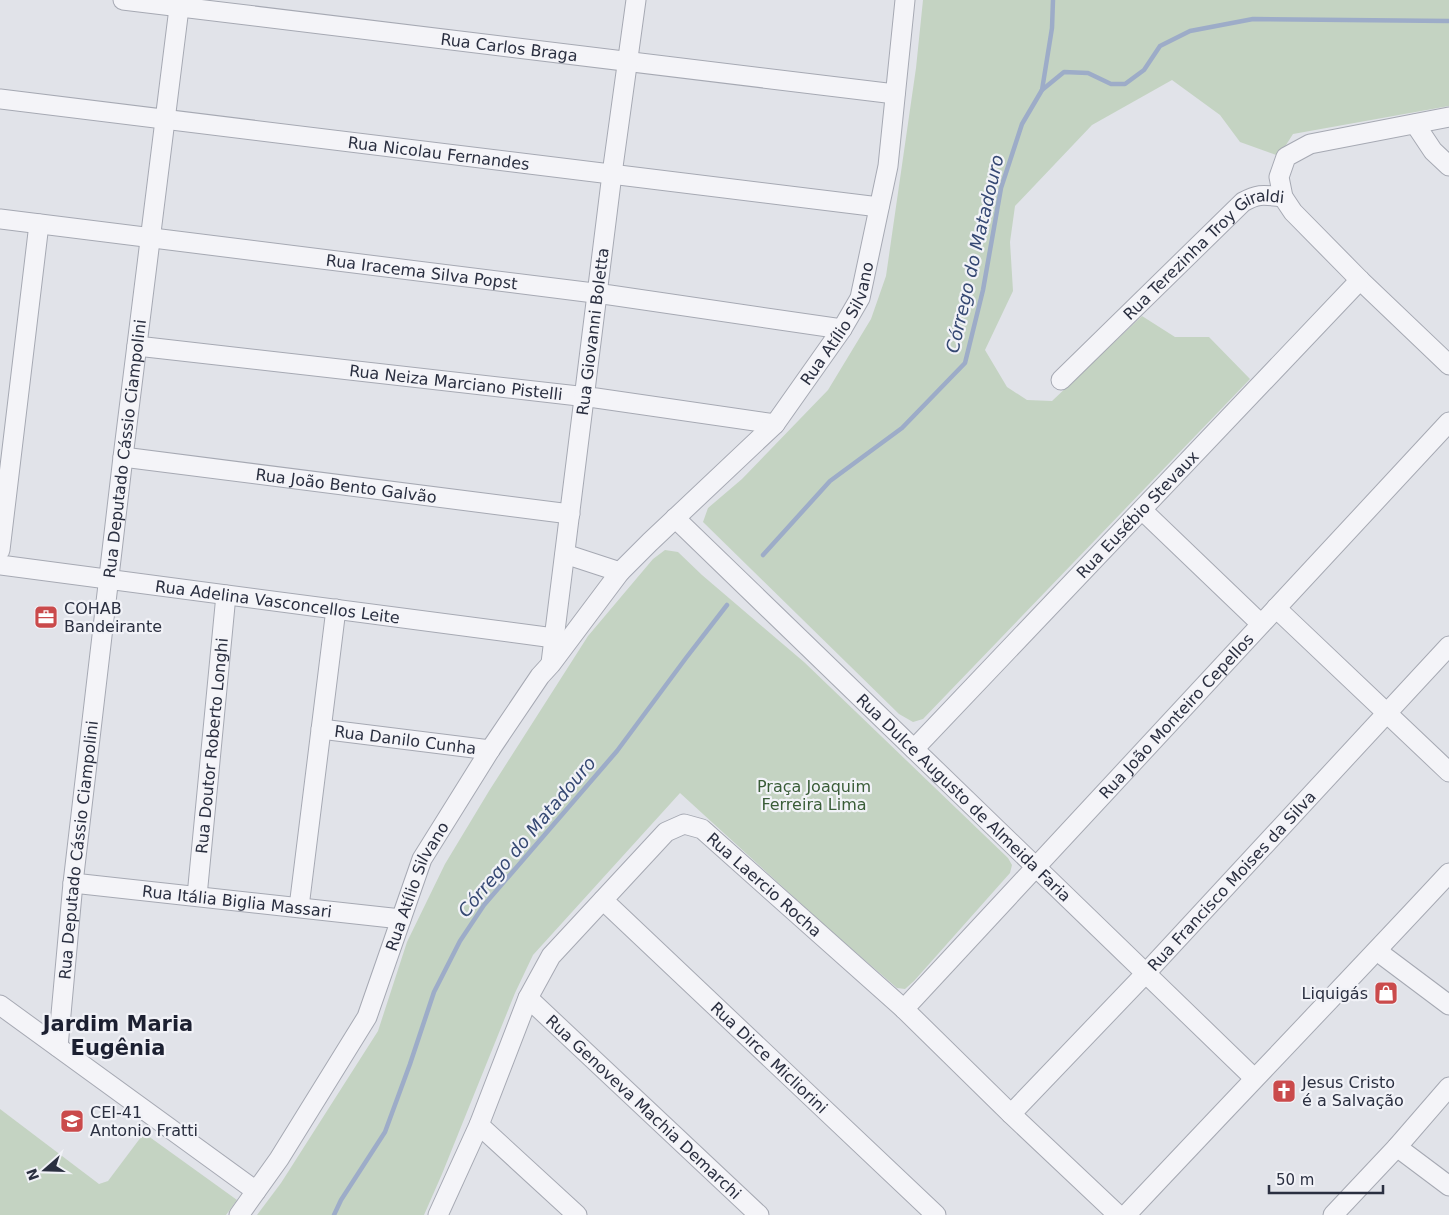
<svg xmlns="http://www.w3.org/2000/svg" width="1449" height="1215" viewBox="0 0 1449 1215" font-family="'DejaVu Sans',sans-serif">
	<rect width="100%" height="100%" fill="#e1e3e9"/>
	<g fill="#c4d3c2">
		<path d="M923 0H1449V106L1293 134 1279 156 1240 142 1220 115 1172 80 1092 125 1015 206 1010 242 1013 291 985 350 1007 387 1027 400 1052 401 1142 316 1175 337H1209L1250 379 923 719 913 722 899 714 703 522 708 508 742 479 828 390 871 319 886 276 916 68Z"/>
		<path d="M665 550 678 552 702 575 804 662 1008 858 1012 865 1010 873 914 981 905 989 897 988 831 931 680 793 533 955 515 993 442 1174 424 1215H257L281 1183 378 1031 407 942 445 864 489 791 588 636 653 559Z"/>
		<path d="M0 1109 99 1184 108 1181 144 1133 237 1200 226 1215H0Z"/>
	</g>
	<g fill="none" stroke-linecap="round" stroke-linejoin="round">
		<g stroke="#9dacc8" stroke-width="4.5">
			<path d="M1042 90 1064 72 1088 73 1111 84H1125L1144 70 1160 46 1190 31 1253 19 1449 21"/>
			<path d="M763 555 830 481 902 428 965 363 983 290 1001 188 1022 124 1042 90 1052 28 1053 0"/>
			<path d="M334 1215 341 1200 385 1132 410 1064 434 992 460 941 484 905 617 751 686 658 727 605"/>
		</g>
		<g stroke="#a6a9b3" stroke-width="21">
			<g id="minor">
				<path id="s1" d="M123 0 895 94"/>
				<path id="s2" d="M0 99 879 207"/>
				<path d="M1449 117 1310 144 1286 157 1279 177 1283 197 1293 212 1360 280 1449 365"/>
				<path d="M1415 124 1433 151 1449 166"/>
				<path id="s3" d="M0 219 610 295 842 329"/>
				<path id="s4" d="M137 346 596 398 775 424"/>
				<path id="s5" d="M1061 380 1243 202C1259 193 1264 195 1283 197"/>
				<path id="s6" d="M123 457 570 514"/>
				<path d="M1142 510 1261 624"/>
				<path id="s7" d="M675 518 1254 1078"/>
				<path d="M0 550 39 224"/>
				<path d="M565 554 620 572"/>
				<path id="s8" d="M0 565 554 638"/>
				<path d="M1276 608 1449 772"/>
				<path id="s9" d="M551 663 612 174 636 0"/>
				<path id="s10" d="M321 729 490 750"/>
				<path id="s11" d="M914 749 1360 280"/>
				<path id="s12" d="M73 883 401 919"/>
				<path id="s13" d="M197 896 226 595"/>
				<path id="s14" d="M603 900 936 1215"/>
				<path d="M299 907 336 609"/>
				<path d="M1378 950 1385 957 1449 1005"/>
				<path id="s15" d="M528 998 759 1215"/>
				<path d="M0 1005 256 1191"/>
				<path id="s16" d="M904 1009 1449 422"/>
				<path id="s17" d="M58 1047 73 883 123 457 180 0"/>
				<path id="s18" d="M1011 1114 1146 973 1449 646"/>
				<path d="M479 1125 577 1215"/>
				<path d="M1397 1147 1449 1186"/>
				<path id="s19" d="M239 1215 279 1159 367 1017 422 859 490 750 540 676 551 664 620 572 650 542 775 424 842 329 860 298 888 166 905 0"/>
				<path id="s20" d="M438 1215 479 1125 528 998 551 956 666 832 684 824 702 829 904 1009 1011 1114 1118 1215"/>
				<path d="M1126 1215C1233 1101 1342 988 1449 873"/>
				<path d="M1333 1215 1397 1147 1449 1087"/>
			</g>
		</g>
		<use href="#minor" stroke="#f4f4f8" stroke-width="19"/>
	</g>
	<defs>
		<g id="office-square" transform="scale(1.25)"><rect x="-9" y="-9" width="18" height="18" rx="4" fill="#ca4a4b" stroke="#f1f2f7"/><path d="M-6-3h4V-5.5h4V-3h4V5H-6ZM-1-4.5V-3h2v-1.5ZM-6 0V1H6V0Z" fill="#fff"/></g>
		<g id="shop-square" transform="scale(1.25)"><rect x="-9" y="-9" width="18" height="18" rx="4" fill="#ca4a4b" stroke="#f1f2f7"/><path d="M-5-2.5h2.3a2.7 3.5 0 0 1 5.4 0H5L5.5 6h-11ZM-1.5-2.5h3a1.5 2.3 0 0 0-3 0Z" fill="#fff"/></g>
		<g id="church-square" transform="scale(1.25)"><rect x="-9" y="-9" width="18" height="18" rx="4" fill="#ca4a4b" stroke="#f1f2f7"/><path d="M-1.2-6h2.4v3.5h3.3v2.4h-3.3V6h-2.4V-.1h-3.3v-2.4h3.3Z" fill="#fff"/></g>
		<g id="school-square" transform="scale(1.25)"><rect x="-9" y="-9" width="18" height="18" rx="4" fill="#ca4a4b" stroke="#f1f2f7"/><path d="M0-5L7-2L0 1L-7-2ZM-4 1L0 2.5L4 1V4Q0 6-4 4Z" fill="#fff"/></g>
	</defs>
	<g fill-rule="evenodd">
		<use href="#office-square" x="46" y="617"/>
		<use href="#shop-square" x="1386" y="993"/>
		<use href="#church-square" x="1284" y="1091"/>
		<use href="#school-square" x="72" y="1121"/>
	</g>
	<g text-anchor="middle" stroke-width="4.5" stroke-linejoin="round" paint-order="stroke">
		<g font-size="16" fill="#2a2f40" stroke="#f1f2f7">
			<text dy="6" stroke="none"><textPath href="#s1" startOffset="389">Rua Carlos Braga</textPath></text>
			<text dy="6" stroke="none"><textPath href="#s2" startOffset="442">Rua Nicolau Fernandes</textPath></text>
			<text dy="6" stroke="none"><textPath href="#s5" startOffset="194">Rua Terezinha Troy Giraldi</textPath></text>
			<text dy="6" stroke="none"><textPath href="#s3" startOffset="425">Rua Iracema Silva Popst</textPath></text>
			<text dy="6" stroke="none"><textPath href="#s19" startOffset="1086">Rua Atílio Silvano</textPath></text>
			<text dy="6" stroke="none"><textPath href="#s9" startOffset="334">Rua Giovanni Boletta</textPath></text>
			<text dy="6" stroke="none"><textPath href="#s4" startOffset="321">Rua Neiza Marciano Pistelli</textPath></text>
			<text dy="6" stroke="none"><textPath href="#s17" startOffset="602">Rua Deputado Cássio Ciampolini</textPath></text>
			<text dy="6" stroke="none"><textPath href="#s6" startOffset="225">Rua João Bento Galvão</textPath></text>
			<text dy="6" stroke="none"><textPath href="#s11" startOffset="324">Rua Eusébio Stevaux</textPath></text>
			<text dy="6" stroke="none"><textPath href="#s8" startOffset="280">Rua Adelina Vasconcellos Leite</textPath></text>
			<text dy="6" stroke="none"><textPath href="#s16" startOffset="400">Rua João Monteiro Cepellos</textPath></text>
			<text dy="6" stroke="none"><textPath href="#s10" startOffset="85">Rua Danilo Cunha</textPath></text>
			<text dy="6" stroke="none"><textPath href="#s13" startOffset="151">Rua Doutor Roberto Longhi</textPath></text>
			<text dy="6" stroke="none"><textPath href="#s7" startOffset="402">Rua Dulce Augusto de Almeida Faria</textPath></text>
			<text dy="6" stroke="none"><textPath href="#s17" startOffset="198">Rua Deputado Cássio Ciampolini</textPath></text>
			<text dy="6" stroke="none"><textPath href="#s18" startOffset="321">Rua Francisco Moises da Silva</textPath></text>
			<text dy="6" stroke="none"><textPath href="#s20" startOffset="574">Rua Laercio Rocha</textPath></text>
			<text dy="6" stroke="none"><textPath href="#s19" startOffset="376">Rua Atílio Silvano</textPath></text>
			<text dy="6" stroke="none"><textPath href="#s12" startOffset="165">Rua Itália Biglia Massari</textPath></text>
			<text dy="6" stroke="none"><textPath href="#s14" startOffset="229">Rua Dirce Micliorini</textPath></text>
			<text dy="6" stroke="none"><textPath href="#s15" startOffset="159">Rua Genoveva Machia Demarchi</textPath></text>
		</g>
		<g font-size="16" fill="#2a2f40" stroke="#f1f2f7" text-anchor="start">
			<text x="64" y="614">COHAB<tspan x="64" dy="18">Bandeirante</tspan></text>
			<text x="1368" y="999" text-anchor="end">Liquigás</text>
			<text x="1302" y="1088">Jesus Cristo<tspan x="1302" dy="18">é a Salvação</tspan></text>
			<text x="90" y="1118">CEI-41<tspan x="90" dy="18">Antonio Fratti</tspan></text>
		</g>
		<g font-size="16" fill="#395c37" stroke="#f1f2f7">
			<text x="814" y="792">Praça Joaquim<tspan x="814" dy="18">Ferreira Lima</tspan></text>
		</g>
		<g font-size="18" font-style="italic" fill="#354873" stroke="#f1f2f7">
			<text transform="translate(975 254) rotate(-77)" y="6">Córrego do Matadouro</text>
			<text transform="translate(527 837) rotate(-50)" y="6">Córrego do Matadouro</text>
		</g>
		<g font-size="21" font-weight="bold" fill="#1c2031" stroke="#f1f2f7">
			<text x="118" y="1031">Jardim Maria<tspan x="118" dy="24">Eugênia</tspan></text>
		</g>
	</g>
	<g transform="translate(45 1170) rotate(250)" stroke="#f1f2f7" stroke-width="4" paint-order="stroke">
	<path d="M0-4L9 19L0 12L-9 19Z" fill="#2a2f40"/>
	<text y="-8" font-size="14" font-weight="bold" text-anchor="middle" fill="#2a2f40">N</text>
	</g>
	<path d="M1269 1185v8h114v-8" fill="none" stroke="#2a2f40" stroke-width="2.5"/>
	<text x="1276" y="1185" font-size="15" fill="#2a2f40" stroke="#f1f2f7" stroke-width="4" paint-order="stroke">50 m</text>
</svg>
